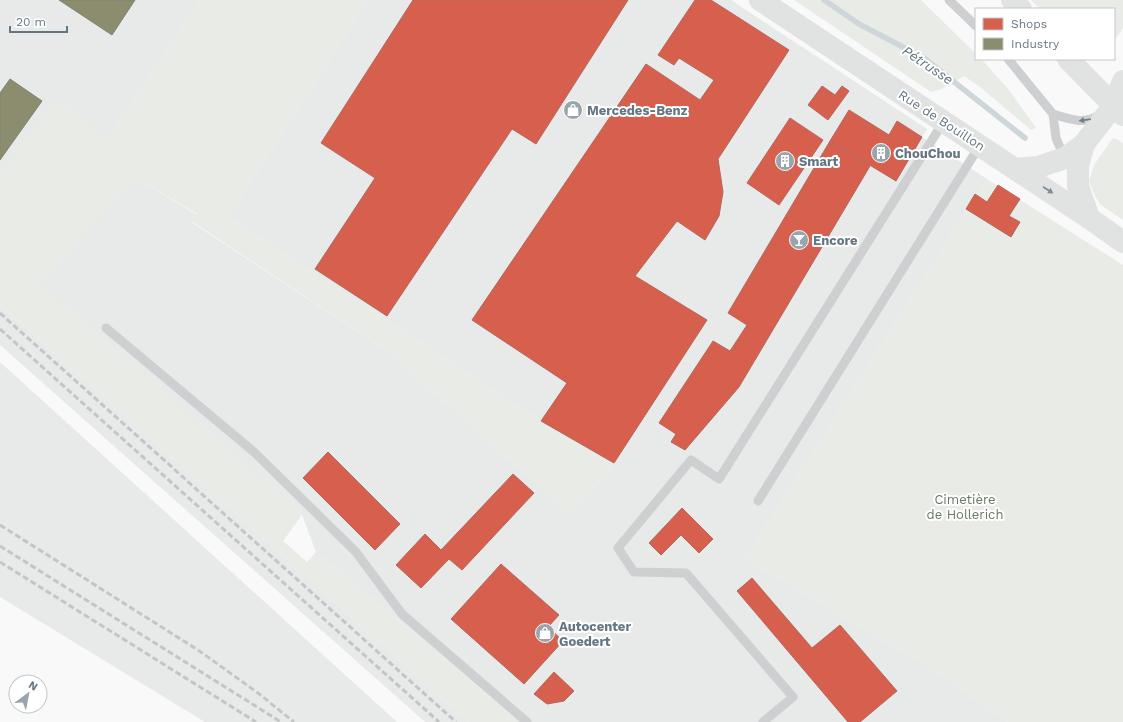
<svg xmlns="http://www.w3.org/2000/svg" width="1123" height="722" viewBox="0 0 1123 722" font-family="'Work Sans',sans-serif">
	<rect width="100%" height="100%" fill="#f9f9f9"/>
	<g fill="#e8e9e9">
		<path d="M0 0H199L108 138 0 173Z"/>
		<path d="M368 0H731L927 129 922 137 987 179 745 559 934 670 1008 722H520L316 552 302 515 40 283 136 178 197 215 191 222 387 351 569 514 613 466 541 421 228 217Z"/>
		<path d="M0 305 299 570 468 722H425L0 345Z"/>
		<path d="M0 362 397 722H205L0 597Z"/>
	</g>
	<g fill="#e8ebe6">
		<path d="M199 0H368L228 217 541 421 613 466 569 514 387 351 191 221 197 214 136 178 41 283 302 515 283 541 307 562 316 552 520 722H468L299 570 0 305V173L56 98 108 138Z"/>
		<path d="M794 0H921L976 54V59H981L983 61 1009 90 1036 128 1031 130 980 87 964 76 942 89 931 92Z"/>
		<path d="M1031 0H1123V28L1114 41V9H1040Z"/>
		<path d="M1113 138 1119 140 1123 144V220L1101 205 1095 196 1089 181 1094 165Z"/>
		<path d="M987 179 1123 265V722H1008L934 670 745 559Z"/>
	</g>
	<g fill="#d6604d" stroke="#b4675d">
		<path d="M413 0H628L536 144 512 129 387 316 315 269 375 178 321 143Z"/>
		<path d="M695 0H711L789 50 718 159 723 192 719 216 705 240 677 221 635 276 707 320 614 463 541 421 567 383 472 320 646 64 700 100 714 80 679 58 674 65 658 55Z"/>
		<path d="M822 86 835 95 842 86 849 91 828 120 808 105Z"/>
		<path d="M849 110 889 135 897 121 922 137 896 181 830 141Z"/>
		<path d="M790 118 823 140 779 205 747 183Z"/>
		<path d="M830 141 870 166 739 387 685 450 671 442 676 434 659 423 713 341 730 351 747 325 728 313Z"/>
		<path d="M998 185 1020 199 1009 216 1020 222 1011 237 966 209 975 194 987 202Z"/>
		<path d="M328 452 400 524 375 550 303 478Z"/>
		<path d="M513 474 534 493 462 570 449 559 421 588 396 565 425 534 441 550Z"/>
		<path d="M682 508 713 539 699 553 681 535 661 555 649 543Z"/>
		<path d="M501 564 559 615 548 627 563 641 524 684 451 619Z"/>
		<path d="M752 578 812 648 840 625 897 691 860 722H848L737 591Z"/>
		<path d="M554 672 574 691 564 701 547 704 534 694Z"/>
	</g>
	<g fill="#8c8c6e" stroke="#808574">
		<path d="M59 0H135L112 35Z"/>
		<path d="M10 79 42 101 0 160V93Z"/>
	</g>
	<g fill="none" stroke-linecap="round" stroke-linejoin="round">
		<path stroke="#ced6d9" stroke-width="5.5" d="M824 0 859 24 924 58 1025 138"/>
		<g stroke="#cecfd0" stroke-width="9">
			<path d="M949 0 976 26"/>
			<path d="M1008 59 1053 114 1056 138 1065 159"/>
			<path d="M1053 114C1068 119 1085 125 1099 115"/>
			<path d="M106 328 254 452 356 552 402 614 527 722"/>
			<path d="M758 501 980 145"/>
			<path d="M763 722 793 697 686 573 634 572 618 548 691 460 719 479 944 121"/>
		</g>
		<g stroke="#e1e2e2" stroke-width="22">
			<path d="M760 0 1089 218 1123 242"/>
			<path d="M1084 144 1078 166V186L1089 218"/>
			<path d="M1015 169 1038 167 1065 158 1084 144 1114 105"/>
		</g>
		<g stroke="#e1e2e2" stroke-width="22">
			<path d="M1012 0 1021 9"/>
			<path d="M1068 59 1123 115"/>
			<path d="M1114 105 1123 81"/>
		</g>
		<g stroke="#c3c5c6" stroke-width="3" stroke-dasharray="6 3" stroke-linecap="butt">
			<path d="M0 313 456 722"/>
			<path d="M0 329 439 722"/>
			<path d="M0 525 198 650 258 693 294 722"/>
			<path d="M0 546 281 722"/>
			<path d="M0 562 256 722"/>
		</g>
	</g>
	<defs><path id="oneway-solid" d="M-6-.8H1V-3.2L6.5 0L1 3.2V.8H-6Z"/></defs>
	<use fill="#707f8b" href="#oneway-solid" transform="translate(1085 120) rotate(172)"/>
	<use fill="#7e8c96" href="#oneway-solid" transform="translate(1048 190) rotate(33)"/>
	<defs>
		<g id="shop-disc" transform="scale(1)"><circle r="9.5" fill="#99a4ac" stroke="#fff"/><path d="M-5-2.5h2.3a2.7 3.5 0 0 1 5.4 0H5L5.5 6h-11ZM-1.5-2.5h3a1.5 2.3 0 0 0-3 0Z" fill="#fff"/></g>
		<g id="building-disc" transform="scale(1)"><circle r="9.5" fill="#99a4ac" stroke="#fff"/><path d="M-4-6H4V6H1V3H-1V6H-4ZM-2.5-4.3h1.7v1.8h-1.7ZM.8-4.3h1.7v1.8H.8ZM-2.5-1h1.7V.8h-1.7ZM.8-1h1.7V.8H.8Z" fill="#fff"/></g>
		<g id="bar-disc" transform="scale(1)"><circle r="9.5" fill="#99a4ac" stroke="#fff"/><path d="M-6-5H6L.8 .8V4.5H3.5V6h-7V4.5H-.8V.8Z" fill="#fff"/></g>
	</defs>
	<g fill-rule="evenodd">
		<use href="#shop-disc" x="573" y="110"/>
		<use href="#building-disc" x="881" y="153"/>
		<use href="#building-disc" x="785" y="161"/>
		<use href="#bar-disc" x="799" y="240"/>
		<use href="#shop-disc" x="545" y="633"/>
	</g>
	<g text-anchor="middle" stroke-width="4" stroke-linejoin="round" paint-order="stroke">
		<g font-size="13" font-weight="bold" fill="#657683" stroke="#fff" text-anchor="start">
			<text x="587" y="115">Mercedes-Benz</text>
			<text x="895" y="158">ChouChou</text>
			<text x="799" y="166">Smart</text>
			<text x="813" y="245">Encore</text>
			<text x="559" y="631">Autocenter<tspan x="559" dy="15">Goedert</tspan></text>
		</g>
		<g font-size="13" fill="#657683" stroke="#fff">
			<text transform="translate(942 120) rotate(33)" y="5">Rue de Bouillon</text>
		</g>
		<g font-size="13" fill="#687a64" stroke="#fff">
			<text x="965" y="504">Cimetière<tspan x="965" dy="15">de Hollerich</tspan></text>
		</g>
		<g font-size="14" font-style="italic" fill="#60757c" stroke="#fff">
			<text transform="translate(928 65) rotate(34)" y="5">Pétrusse</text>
		</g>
	</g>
	<rect x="975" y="8" width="140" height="52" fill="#ffffff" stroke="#c1c8cd"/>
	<rect x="983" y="18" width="20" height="12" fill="#d6604d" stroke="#c1c8cd"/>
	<text x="1011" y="28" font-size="12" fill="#657683">Shops</text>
	<rect x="983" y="38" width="20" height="12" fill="#8c8c6e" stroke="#c1c8cd"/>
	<text x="1011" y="48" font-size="12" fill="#657683">Industry</text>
	<g transform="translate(28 694) rotate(32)"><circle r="19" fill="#ffffff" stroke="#c1c8cd"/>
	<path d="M0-3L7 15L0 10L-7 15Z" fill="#99a4ac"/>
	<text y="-6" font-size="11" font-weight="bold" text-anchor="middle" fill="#657683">N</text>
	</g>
	<path d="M10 26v6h57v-6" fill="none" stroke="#657683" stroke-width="2"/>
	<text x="16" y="26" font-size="12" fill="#657683" stroke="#ffffff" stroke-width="3" paint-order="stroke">20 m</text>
</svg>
